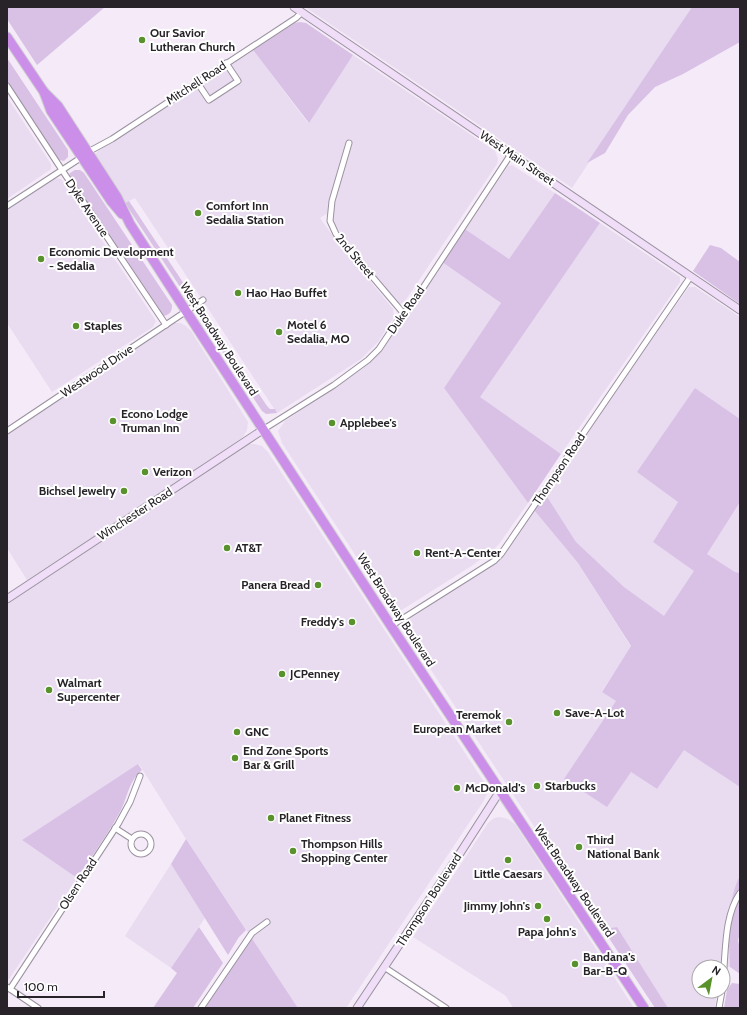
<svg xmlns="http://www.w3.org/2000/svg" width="747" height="1015" viewBox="0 0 747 1015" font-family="Cabin,sans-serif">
	<rect width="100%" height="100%" fill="#f4eaf8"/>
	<g fill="#e9dcf1">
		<path d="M305 7H692L572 188Z"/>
		<path d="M253 50 308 123 353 55 495 151 498 159 497 164 405 301 401 304 397 302 326 214 320 218 333 236 393 309 394 317 378 342 361 359 277 413 135 198 125 203 95 155 98 151Z"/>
		<path d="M7 97 51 164V169L7 199Z"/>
		<path d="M512 165 555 193 509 259 465 229 508 166Z"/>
		<path d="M55 178 61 179 156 321 153 327 52 392 7 323V210Z"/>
		<path d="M600 223 680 277V282L561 454 479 397Z"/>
		<path d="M442 262 501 303 444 388 528 503 499 544 494 549 473 565 397 613 392 611 282 443 278 431 285 421 362 369 374 359Z"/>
		<path d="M689 287H695L740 317V419L695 388 678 502 653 542 695 571 664 617 624 587 576 542 546 495 643 351Z"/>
		<path d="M174 323H180L186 326 191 331 248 422 247 430 243 437 236 443 27 580 7 548V433Z"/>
		<path d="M249 444H255L262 446 268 452 486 785 488 792 483 802 346 1008H298L186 839 139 764 22 840 77 878 9 979 7 980V604Z"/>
		<path d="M740 502V573L735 572 707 554Z"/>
		<path d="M534 510 578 563 631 647 602 691 616 701 631 772 657 789 684 749 740 787V876L733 894 729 923 730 967H699V991H717L715 1008H668L617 927 603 929 584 902 402 626 404 623 486 567 502 552Z"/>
		<path d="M500 817 508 819 515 824 634 1008H513L506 996 413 937 488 823 494 818Z"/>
		<path d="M171 864 205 918 171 968 125 936Z"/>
	</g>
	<g fill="#d9c1e6">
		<path d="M8 7H105L37 65 7 19V8Z"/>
		<path d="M692 7H740V42L683 74 655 87 628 115 605 153 587 163Z"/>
		<path d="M300 22 306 23 353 55 309 123 253 50 295 23Z"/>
		<path d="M7 58 68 150V157L64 161 59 160 55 155 7 83Z"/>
		<path d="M75 170H80L84 173 172 305C172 312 170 314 164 316L159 313 69 176 70 173Z"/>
		<path d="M555 193 600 223 480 397 561 454 528 503 444 388 501 303 442 262 465 229 509 259Z"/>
		<path d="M129 201 192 296V299H189L186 296 125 203Z"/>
		<path d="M710 245 721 248 740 262V304L693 271Z"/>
		<path d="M201 310 204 311 267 406 270 409H275L277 413 266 414 262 411 198 315 199 312Z"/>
		<path d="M695 388 740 419V502L707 554 735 572 740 573V787L684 750 657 789 631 772 607 807 564 779 616 701 602 692 631 646 578 563 534 510 546 495 576 542 624 587 664 616 694 571 653 542 678 502 637 472Z"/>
		<path d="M138 764 142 770C129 781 128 795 121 810 108 834 92 856 77 878L22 840Z"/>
		<path d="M186 839 246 930 239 937 228 955 171 864Z"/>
		<path d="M740 876V934L738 940 740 949V974L730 967C729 939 726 901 740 876Z"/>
		<path d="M199 927 223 963 193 1008H153L177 973 171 968Z"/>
		<path d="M617 927 668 1008H655L603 929Z"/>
		<path d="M251 937 298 1008H202Z"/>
		<path d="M732 983 740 984V1008H724L727 990Z"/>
	</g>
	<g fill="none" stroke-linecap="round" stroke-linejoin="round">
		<g stroke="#9b929f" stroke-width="7">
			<g id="street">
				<path d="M197 82 209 100 238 81 226 63"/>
				<path d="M7 86 62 170 166 325"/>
				<path d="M349 143 332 201 330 221 336 234 404 314"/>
				<path d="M88 152 112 139 296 18 302 12"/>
				<path d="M7 206 82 157"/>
				<path d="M264 429 334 385 368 360 379 349 397 322 413 303 511 154"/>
				<path d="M7 431 203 300"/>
				<path d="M391 626 494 561 501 554 691 276"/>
				<path d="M115 828 132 839"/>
				<circle cx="141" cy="844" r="10"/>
				<path d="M384 967 446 1008"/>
				<path d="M723 979C726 951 724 916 740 893"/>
				<path d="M7 987 38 1008"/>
				<path d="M10 989 118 824 130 802 140 776"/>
				<path d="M201 1008 252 933 267 922"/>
				<path d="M719 1008 722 991"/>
			</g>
		</g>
		<g stroke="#9b929f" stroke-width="9">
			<g id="secondary">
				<path d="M294 7 740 310"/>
				<path d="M7 599 264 429"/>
				<path d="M357 1008 455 861 500 791"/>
			</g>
		</g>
		<g stroke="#cfcfd0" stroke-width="11">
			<g id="highway">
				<path d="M7 37 44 92 51 111 111 201 122 214"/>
				<path d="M44 92 58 106 117 197 130 224 186 311 391 626 644 1008"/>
			</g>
		</g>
		<use href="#street" stroke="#fff" stroke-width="5"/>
		<use href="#secondary" stroke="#f0ddf8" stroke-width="7"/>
		<use href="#highway" stroke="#cc8fe9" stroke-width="9"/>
	</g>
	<g fill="#59912d" stroke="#fff" stroke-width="1.5">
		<circle cx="142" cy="40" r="4"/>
		<circle cx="198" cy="213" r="4"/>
		<circle cx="41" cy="259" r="4"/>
		<circle cx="238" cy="293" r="4"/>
		<circle cx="76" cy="326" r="4"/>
		<circle cx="279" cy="332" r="4"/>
		<circle cx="113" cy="421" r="4"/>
		<circle cx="332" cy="423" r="4"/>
		<circle cx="145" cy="472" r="4"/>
		<circle cx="124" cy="491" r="4"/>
		<circle cx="227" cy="548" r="4"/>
		<circle cx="417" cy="553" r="4"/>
		<circle cx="318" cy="585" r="4"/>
		<circle cx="352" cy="622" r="4"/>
		<circle cx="282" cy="674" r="4"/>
		<circle cx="49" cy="690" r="4"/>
		<circle cx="557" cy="713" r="4"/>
		<circle cx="509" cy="722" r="4"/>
		<circle cx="237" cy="732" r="4"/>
		<circle cx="235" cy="758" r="4"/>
		<circle cx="537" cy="786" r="4"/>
		<circle cx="457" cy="788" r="4"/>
		<circle cx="271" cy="818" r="4"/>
		<circle cx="579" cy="847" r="4"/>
		<circle cx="293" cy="851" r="4"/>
		<circle cx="508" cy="860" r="4"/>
		<circle cx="538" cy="906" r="4"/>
		<circle cx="547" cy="919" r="4"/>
		<circle cx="575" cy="964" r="4"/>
	</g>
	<g text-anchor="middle" stroke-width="4" stroke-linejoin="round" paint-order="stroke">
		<g font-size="12" font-weight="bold" fill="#272328" stroke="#fff" text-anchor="start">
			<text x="150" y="37">Our Savior<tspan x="150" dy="14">Lutheran Church</tspan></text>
			<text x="206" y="210">Comfort Inn<tspan x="206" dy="14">Sedalia Station</tspan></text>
			<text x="49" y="256">Economic Development<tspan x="49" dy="14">- Sedalia</tspan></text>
			<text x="246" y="297">Hao Hao Buffet</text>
			<text x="287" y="329">Motel 6<tspan x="287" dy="14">Sedalia, MO</tspan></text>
			<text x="84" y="330">Staples</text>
			<text x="121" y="418">Econo Lodge<tspan x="121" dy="14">Truman Inn</tspan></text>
			<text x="340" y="427">Applebee's</text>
			<text x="153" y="476">Verizon</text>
			<text x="116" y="495" text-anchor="end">Bichsel Jewelry</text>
			<text x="235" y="552">AT&amp;T</text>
			<text x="425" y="557">Rent-A-Center</text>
			<text x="310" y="589" text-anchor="end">Panera Bread</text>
			<text x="344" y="626" text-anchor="end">Freddy's</text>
			<text x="290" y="678">JCPenney</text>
			<text x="57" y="687">Walmart<tspan x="57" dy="14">Supercenter</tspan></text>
			<text x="565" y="717">Save-A-Lot</text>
			<text x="501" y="719" text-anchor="end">Teremok<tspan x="501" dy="14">European Market</tspan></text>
			<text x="245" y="736">GNC</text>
			<text x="243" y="755">End Zone Sports<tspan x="243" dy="14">Bar &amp; Grill</tspan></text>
			<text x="545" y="790">Starbucks</text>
			<text x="465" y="792">McDonald's</text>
			<text x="279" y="822">Planet Fitness</text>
			<text x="587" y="844">Third<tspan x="587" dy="14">National Bank</tspan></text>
			<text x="301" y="848">Thompson Hills<tspan x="301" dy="14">Shopping Center</tspan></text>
			<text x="508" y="878" text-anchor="middle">Little Caesars</text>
			<text x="530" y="910" text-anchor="end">Jimmy John's</text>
			<text x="547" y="936" text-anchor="middle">Papa John's</text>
			<text x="583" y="961">Bandana's<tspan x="583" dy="14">Bar-B-Q</tspan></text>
		</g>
		<g font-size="12" fill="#272328" stroke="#fff">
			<text transform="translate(196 83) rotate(-33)" y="4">Mitchell Road</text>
			<text transform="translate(517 158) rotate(34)" y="4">West Main Street</text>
			<text transform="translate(87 208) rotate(56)" y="4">Dyke Avenue</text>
			<text transform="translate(355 256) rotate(50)" y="4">2nd Street</text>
			<text transform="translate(406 310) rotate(-55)" y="4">Duke Road</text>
			<text transform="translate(219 339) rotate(57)" y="4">West Broadway Boulevard</text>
			<text transform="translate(97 371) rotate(-34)" y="4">Westwood Drive</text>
			<text transform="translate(559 469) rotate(-56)" y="4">Thompson Road</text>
			<text transform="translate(135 514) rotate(-33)" y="4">Winchester Road</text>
			<text transform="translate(396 610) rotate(57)" y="4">West Broadway Boulevard</text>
			<text transform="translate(574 881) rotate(56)" y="4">West Broadway Boulevard</text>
			<text transform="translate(78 884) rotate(-57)" y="4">Olsen Road</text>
			<text transform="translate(429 900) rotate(-57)" y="4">Thompson Boulevard</text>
		</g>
	</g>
	<rect width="747" height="1015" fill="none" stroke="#272328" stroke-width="16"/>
	<g transform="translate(711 979) rotate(32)"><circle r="19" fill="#ffffff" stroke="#a9a7a9"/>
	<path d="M0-3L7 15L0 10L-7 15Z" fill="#59912d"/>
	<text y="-6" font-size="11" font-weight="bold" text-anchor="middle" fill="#272328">N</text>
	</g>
	<path d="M18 991v6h86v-6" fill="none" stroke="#272328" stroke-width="2"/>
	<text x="24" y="991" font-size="12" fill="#272328" stroke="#ffffff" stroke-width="3" paint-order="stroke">100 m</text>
</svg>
